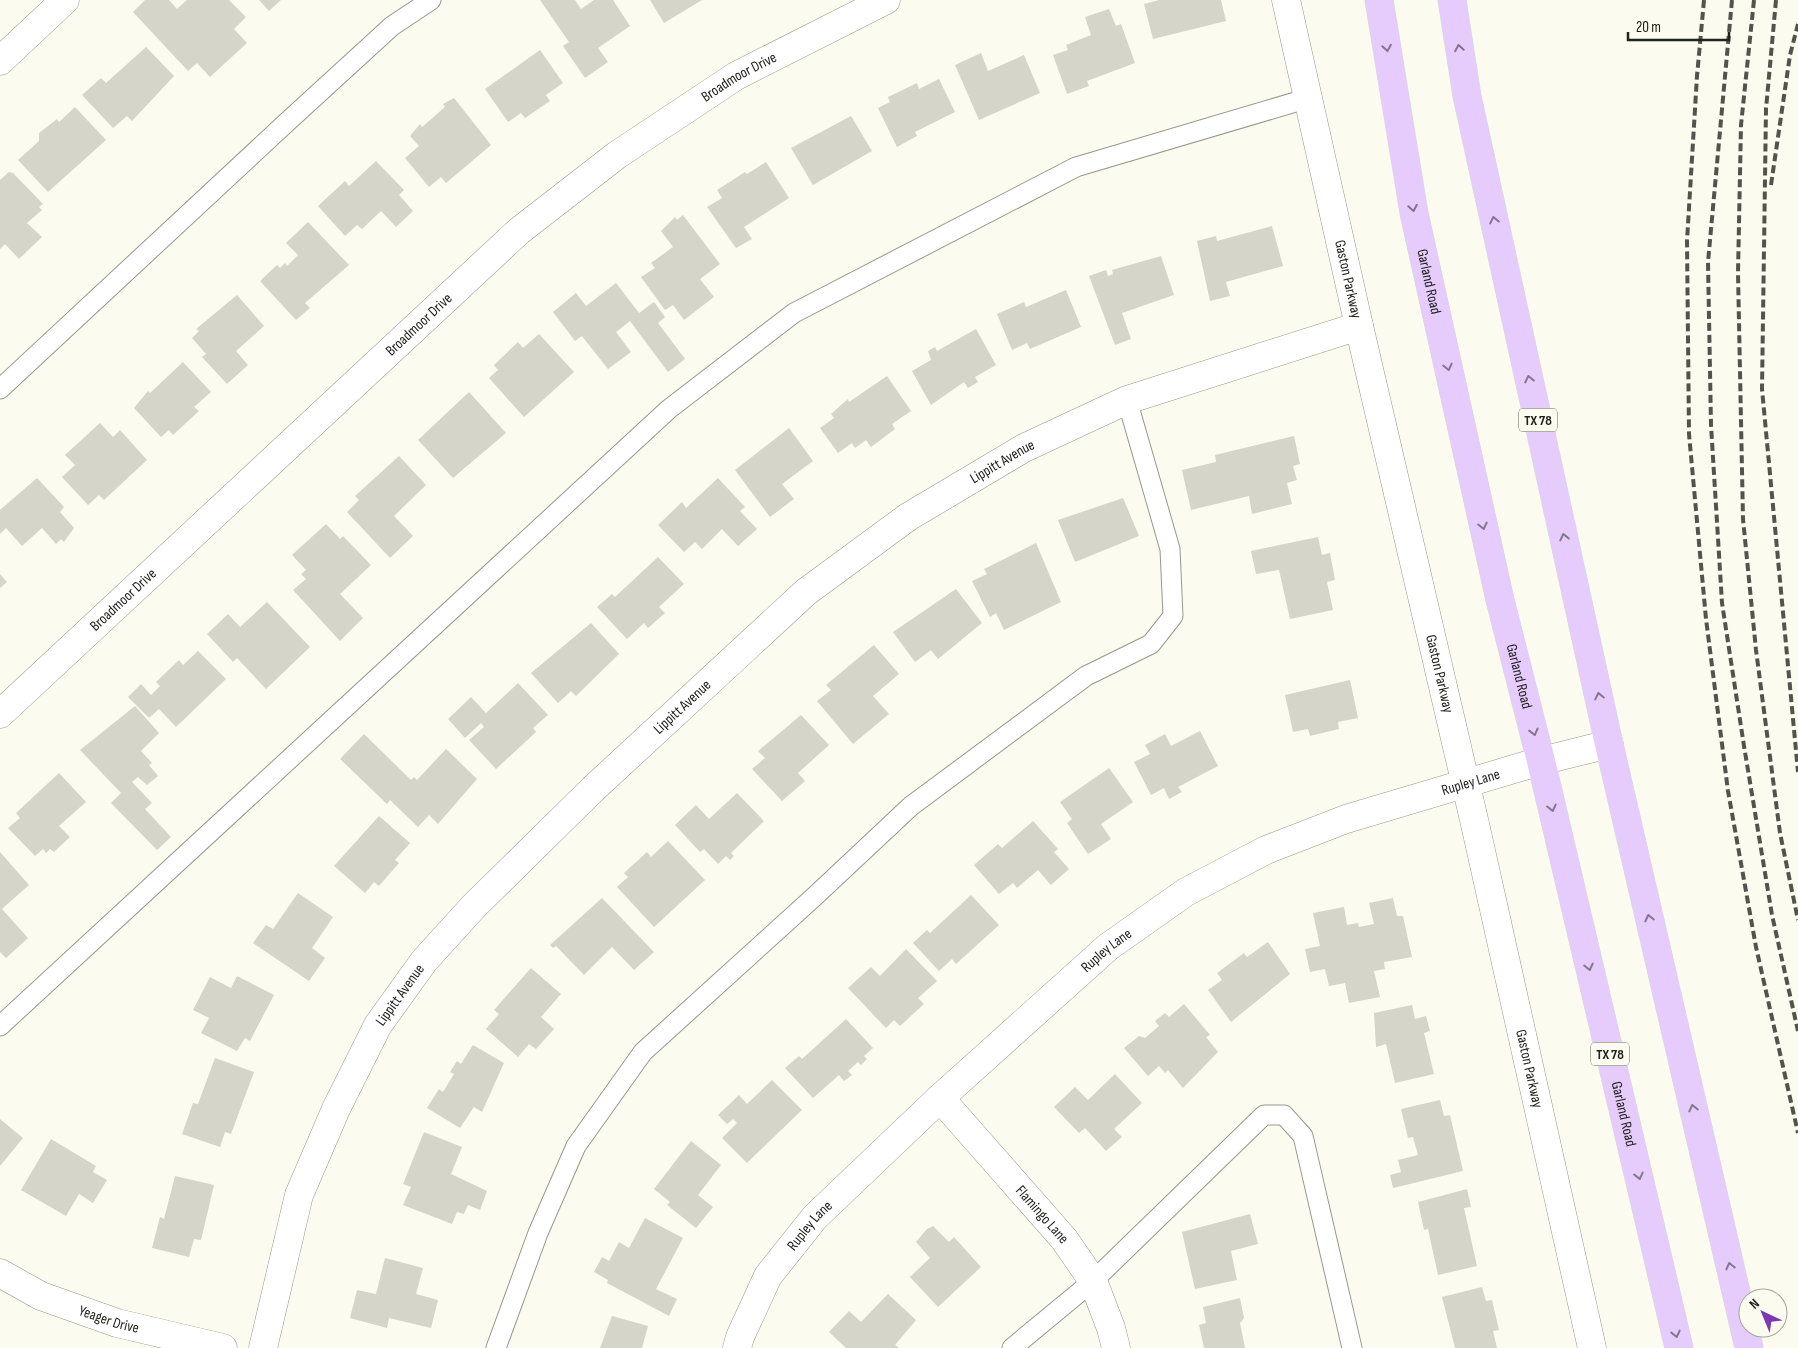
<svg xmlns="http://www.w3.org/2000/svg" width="1798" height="1348" viewBox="0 0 1798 1348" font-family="'Sofia Sans Condensed',sans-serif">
	<rect width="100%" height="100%" fill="#fbfcef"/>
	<g fill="#d5d5c9">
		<path d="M145 0H169L177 9 187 0H229L246 17 234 29 247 43 210 77 197 63 188 71 133 12Z"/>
		<path d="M259 0H281L269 11Z"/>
		<path d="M540 0H575L581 9 594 0H613L630 26 598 48 608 62 585 78 563 46 569 42Z"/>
		<path d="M650 0H702L664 23Z"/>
		<path d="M1159 0H1221L1226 21 1153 39 1144 4Z"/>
		<path d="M1109 9 1116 26 1121 24 1135 63 1087 81 1089 86 1067 94 1053 55 1068 50 1066 45 1091 35 1085 17Z"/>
		<path d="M146 47 174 76 132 121 127 116 113 128 82 95 101 78 106 83Z"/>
		<path d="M540 50 563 83 546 95 550 101 525 118 521 113 508 122 485 89Z"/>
		<path d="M981 53 988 71 1024 55 1040 93 979 120 955 65Z"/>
		<path d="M939 79 955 112 915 132 917 136 897 147 878 108 890 102 888 97 917 83 919 89Z"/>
		<path d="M454 98 491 145 446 183 441 177 429 187 405 158 419 146 410 136 420 124 422 127 445 107 443 104Z"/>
		<path d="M75 107 106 140 48 192 18 160 39 141V133L57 119 59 122Z"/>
		<path d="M851 116 872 151 813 185 791 148Z"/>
		<path d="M376 161 404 190 399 195 413 211 396 227 381 211 362 229 357 225 345 236 318 206 345 181 349 186Z"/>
		<path d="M766 162 789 198 744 227 752 239 736 248 707 207 722 198 717 190 745 172 747 174Z"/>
		<path d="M9 172 13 173 43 204 39 207 42 210 27 223 42 237 19 259 5 244 0 249V180Z"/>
		<path d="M683 215 720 264 700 279 714 297 684 320 673 305 665 310 641 277 655 268 651 263 673 247 661 231 675 217 677 220Z"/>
		<path d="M308 222 349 265 305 303 310 308 296 320 260 281 277 265 280 268 285 263 287 266 298 255 286 243Z"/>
		<path d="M1272 226 1283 266 1226 282 1230 296 1210 301 1197 241 1216 236 1217 241Z"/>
		<path d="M1161 256 1174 295 1122 313 1131 339 1115 345 1089 276 1106 270 1108 276 1113 274 1112 270Z"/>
		<path d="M616 283 639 313 654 302 665 317 658 323 685 359 668 372 630 321 616 332 631 352 608 369 582 336 575 341 553 312 576 293 586 306Z"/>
		<path d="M1066 290 1081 327 1030 349 1027 343 1012 350 997 314 1024 302 1026 307Z"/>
		<path d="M237 295 264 326 236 351 248 365 227 384 202 357 206 354 192 338 199 331 196 329Z"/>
		<path d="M976 329 996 365 975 377 978 382 968 388 964 382 931 405 912 371 931 360 928 351 935 347 937 351Z"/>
		<path d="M539 334 574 372 524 417 489 378 498 370 494 365 518 342 523 348Z"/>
		<path d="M183 362 211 392 194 407 199 411 173 435 169 430 161 437 134 408 148 391 150 393Z"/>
		<path d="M887 376 911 411 892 424 895 429 871 447 866 440 855 448 852 443 838 453 820 428 834 418 831 414 848 399 849 402Z"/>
		<path d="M469 392 506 433 453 478 418 440Z"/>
		<path d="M100 423 113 437 120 430 147 460 104 500 99 495 88 505 62 477 75 465 65 455Z"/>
		<path d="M789 428 813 461 782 484 794 499 770 517 735 470Z"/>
		<path d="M1294 436 1300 464 1293 466 1297 480 1287 483 1292 504 1252 514 1249 496 1191 510 1182 470 1216 462 1215 455Z"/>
		<path d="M399 456 426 485 394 516 413 536 390 558 347 512 359 500 355 496Z"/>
		<path d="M37 478 64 507 60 512 74 528 64 542 61 539 56 544 42 528 22 546 6 528 0 534V510Z"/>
		<path d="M718 478 745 507 740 511 757 529 738 546 722 529 702 549 695 542 684 552 658 525 682 502 686 508Z"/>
		<path d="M1123 498 1139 536 1075 562 1058 520Z"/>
		<path d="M326 524 340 539 343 536 371 565 340 594 363 618 340 641 293 590 306 579 301 574 306 570 292 555Z"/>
		<path d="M1318 537 1322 555 1330 553 1335 580 1327 582 1333 610 1290 619 1279 570 1256 574 1251 551Z"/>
		<path d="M1036 543 1061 602 1004 630 996 613 990 617 972 581 987 574 984 569Z"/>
		<path d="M658 557 684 584 659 607 665 613 648 628 644 623 627 639 597 607 612 594 615 597Z"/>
		<path d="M0 574 7 582 0 588Z"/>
		<path d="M956 589 982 623 938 659 931 650 915 662 893 632Z"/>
		<path d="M267 602 310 647 266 689 237 658 233 662 207 634 228 614 240 627Z"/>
		<path d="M591 623 619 654 576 696 571 691 558 703 531 673Z"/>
		<path d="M874 645 899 674 873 696 889 714 853 744 817 701 831 690 826 685Z"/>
		<path d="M198 651 226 679 176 727 159 709 149 718 128 697 141 684 151 695 160 686 156 682 179 660 183 665Z"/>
		<path d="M1350 680 1358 718 1338 722 1339 729 1310 736 1308 729 1293 732 1285 695Z"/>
		<path d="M518 683 548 715 533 728 536 732 496 769 469 740 484 727 481 723 465 738 448 719 471 697 486 713Z"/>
		<path d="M135 706 159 733 141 751 152 763 149 765 158 776 147 785 138 777 132 782 152 803 145 809 171 837 157 850 111 803 121 793 80 750Z"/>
		<path d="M801 715 829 745 798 773 805 781 782 801 752 769 765 758 758 751Z"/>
		<path d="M1200 731 1218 766 1178 787 1182 792 1169 799 1164 788 1151 795 1134 762 1150 754 1145 745 1165 734 1171 746Z"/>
		<path d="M364 734 411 780 414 777 417 780 446 749 477 779 438 824 429 815 418 827 390 800 387 804 340 759Z"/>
		<path d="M1109 768 1133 802 1101 824 1111 839 1088 854 1067 823 1072 819 1060 802Z"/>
		<path d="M59 773 86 802 59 826 70 837 54 852 50 849 46 853 43 849 35 856 8 828 20 818 16 813Z"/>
		<path d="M737 793 764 821 731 853 734 856 730 860 726 856 718 864 704 849 700 852 675 825 696 805 709 819Z"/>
		<path d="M379 816 410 843 395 860 399 863 379 886 374 882 365 893 334 866Z"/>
		<path d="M1033 821 1058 849 1054 852 1069 869 1051 885 1038 870 1017 888 1013 883 999 894 974 865 998 844 1002 848Z"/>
		<path d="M668 841 705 880 654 927 617 887 628 877 624 873 647 852 651 857Z"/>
		<path d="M0 852 29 885 2 909 28 938 6 958 0 952Z"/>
		<path d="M298 893 333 917 312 948 325 958 309 981 253 943 266 925 273 929Z"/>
		<path d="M971 895 999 925 956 964 952 959 939 971 913 943 927 930 930 933Z"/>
		<path d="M602 898 654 952 634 970 612 947 584 975 556 946 553 948 550 945Z"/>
		<path d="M1393 898 1397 916H1403L1412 957 1384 962 1385 969 1374 971 1380 997 1349 1003 1345 983 1329 986 1325 969 1310 972 1305 949 1320 946 1313 913 1344 907 1347 925 1358 923 1359 927 1374 924 1369 903Z"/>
		<path d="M1268 942 1290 974 1231 1022 1208 990 1222 980 1217 973 1244 953 1247 957Z"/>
		<path d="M906 949 937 981 918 998 924 1004 900 1026 894 1020 886 1028 848 988 871 967 880 976Z"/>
		<path d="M531 968 561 994 541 1017 554 1029 536 1049 529 1044 518 1057 486 1029 499 1014 494 1010Z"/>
		<path d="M237 976 274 995 250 1041 245 1038 237 1051 201 1033 209 1018 193 1010 210 977 231 988Z"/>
		<path d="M1184 1004 1210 1035 1206 1037 1218 1052 1183 1088 1168 1070 1165 1073 1159 1066 1148 1076 1124 1048 1139 1036 1145 1038 1159 1026 1155 1021 1165 1013 1169 1017Z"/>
		<path d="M1412 1005 1415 1019 1426 1016 1430 1031 1424 1033 1434 1074 1395 1083 1386 1044 1376 1047 1374 1013Z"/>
		<path d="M846 1019 873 1048 864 1056 867 1059 861 1065 858 1062 848 1071 852 1075 844 1081 839 1075 813 1098 785 1068 799 1056 802 1059Z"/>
		<path d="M473 1045 504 1063 482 1112 474 1107 460 1128 427 1108 439 1089 443 1092 454 1074 450 1072 457 1061 461 1064Z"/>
		<path d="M215 1058 254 1072 231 1134 225 1132 220 1147 182 1134 193 1103 198 1104Z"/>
		<path d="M1115 1074 1142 1103 1114 1129 1122 1137 1106 1151 1085 1128 1079 1133 1054 1107 1075 1087 1088 1100Z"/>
		<path d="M772 1080 802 1110 747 1163 722 1138 737 1123 733 1119 727 1124 718 1115 739 1095 747 1104Z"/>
		<path d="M1440 1100 1444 1116 1450 1115 1463 1171 1393 1188 1390 1175 1401 1172 1398 1160 1418 1155 1413 1137 1408 1138 1401 1109Z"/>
		<path d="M0 1119 23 1138 0 1166Z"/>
		<path d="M424 1132 462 1147 451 1174 487 1191 480 1210 468 1205 464 1214 457 1212 452 1224 403 1205 411 1187 403 1184Z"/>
		<path d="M51 1139 96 1166 93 1172 107 1180 93 1203 79 1194 66 1216 21 1190Z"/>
		<path d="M691 1141 721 1165 698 1195 713 1207 696 1228 667 1205 670 1202 654 1189Z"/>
		<path d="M175 1176 214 1185 201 1240 194 1239 189 1257 152 1248 160 1217 164 1219Z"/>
		<path d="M1467 1189 1471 1207 1464 1208 1477 1266 1438 1275 1428 1229 1424 1230 1418 1202Z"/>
		<path d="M1250 1214 1258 1244 1231 1251 1237 1280 1195 1289 1182 1232Z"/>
		<path d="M645 1218 683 1238 656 1289 677 1299 669 1316 607 1283 608 1280 594 1272 602 1257 609 1261 619 1242 629 1248Z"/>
		<path d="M933 1226 949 1242 954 1237 981 1267 938 1307 910 1277 930 1258 916 1242 927 1229Z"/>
		<path d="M385 1258 423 1268 416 1294 438 1300 431 1328 389 1318 387 1328 350 1318 357 1290 376 1294Z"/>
		<path d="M1482 1287 1486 1301 1492 1300 1499 1330 1493 1331 1497 1348H1455L1442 1297Z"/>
		<path d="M888 1294 916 1320 895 1345 899 1348H846L829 1332 849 1311 861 1322Z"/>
		<path d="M1240 1298 1244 1318 1240 1323 1245 1348H1204L1199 1325 1206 1323 1203 1307Z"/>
		<path d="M612 1316 648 1326 642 1348H600Z"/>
	</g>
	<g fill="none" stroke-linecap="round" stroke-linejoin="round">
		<g stroke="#97988c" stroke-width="21">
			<g id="service">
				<path d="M0 389 286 123 392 26 431 0"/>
				<path d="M0 1026 669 409 794 313 1076 167 1309 98"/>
				<path d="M496 1348 538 1233 576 1146 643 1052 814 897 911 806 1086 676 1151 644 1173 616 1170 549 1127 400"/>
				<path d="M1012 1348 1093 1281 1264 1115H1284L1303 1136 1352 1348"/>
			</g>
		</g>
		<g stroke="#97988c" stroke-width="29">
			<g id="minor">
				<path id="s1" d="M1286 0 1359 326 1475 824 1592 1348"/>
				<path d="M0 61 65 0"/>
				<path id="s2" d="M0 714 519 231 617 155 736 76 886 0"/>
				<path id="s3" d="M940 1098 1064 1239 1093 1281 1111 1328 1116 1348"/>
				<path id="s4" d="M0 1273 41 1296 117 1323 223 1348"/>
				<path id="s5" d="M263 1348 299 1195 336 1109 378 1025 424 961 474 906 593 789 806 592 908 517 1024 448 1127 400 1359 326"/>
				<path id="s6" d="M737 1348 740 1337 768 1276 815 1217 940 1098 1108 947 1186 892 1266 850 1346 819 1541 761 1609 744"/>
			</g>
		</g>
		<g stroke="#dcdcdb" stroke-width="29">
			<g id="primary">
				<path id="s7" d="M1379 0 1414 213 1500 600 1541 761 1679 1348"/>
				<path d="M1452 0 1467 96 1609 744 1749 1348"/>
			</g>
		</g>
		<use href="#service" stroke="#fff" stroke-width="19"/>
		<use href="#minor" stroke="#fff" stroke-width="28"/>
		<use href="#primary" stroke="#e5ccfc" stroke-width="28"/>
		<g stroke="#53534d" stroke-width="4" stroke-dasharray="8 4" stroke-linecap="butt">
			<path d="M1704 0 1697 76 1687 241 1689 434 1706 619 1728 791 1756 947 1798 1133"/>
			<path d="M1732 0 1708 262 1711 425 1722 603 1744 746 1772 915 1798 1031"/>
			<path d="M1754 0 1741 125 1738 273 1743 519 1756 650 1780 833 1798 920"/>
			<path d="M1776 0 1766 109 1762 389 1798 772"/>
			<path d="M1771 185 1790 55 1798 24"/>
		</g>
	</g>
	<defs><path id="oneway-chevron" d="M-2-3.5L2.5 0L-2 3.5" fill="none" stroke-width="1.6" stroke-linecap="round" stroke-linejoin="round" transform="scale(1.25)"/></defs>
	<g stroke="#84778d">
		<use href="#oneway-chevron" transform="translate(1387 48) rotate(81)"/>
		<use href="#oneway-chevron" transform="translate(1459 48) rotate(-99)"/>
		<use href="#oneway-chevron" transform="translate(1413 208) rotate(80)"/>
		<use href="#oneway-chevron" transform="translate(1494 220) rotate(-102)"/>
		<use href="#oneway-chevron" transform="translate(1448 367) rotate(77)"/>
		<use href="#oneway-chevron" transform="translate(1529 379) rotate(-102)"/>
		<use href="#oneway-chevron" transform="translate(1483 526) rotate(77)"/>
		<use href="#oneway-chevron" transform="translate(1564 537) rotate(-102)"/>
		<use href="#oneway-chevron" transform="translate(1599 696) rotate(-102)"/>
		<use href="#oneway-chevron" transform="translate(1534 732) rotate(76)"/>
		<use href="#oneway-chevron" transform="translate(1552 808) rotate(77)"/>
		<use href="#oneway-chevron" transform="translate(1649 918) rotate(-103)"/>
		<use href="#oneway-chevron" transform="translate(1589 967) rotate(77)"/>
		<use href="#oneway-chevron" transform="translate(1693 1108) rotate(-103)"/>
		<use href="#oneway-chevron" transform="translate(1639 1176) rotate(77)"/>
		<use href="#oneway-chevron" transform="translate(1730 1266) rotate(-103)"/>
		<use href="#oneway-chevron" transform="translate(1676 1334) rotate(77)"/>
	</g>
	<g text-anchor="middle" stroke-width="4.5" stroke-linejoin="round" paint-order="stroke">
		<g fill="#fbfcef" stroke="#63635d" stroke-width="1">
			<rect x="1519" y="408.5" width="38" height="23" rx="4"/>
			<rect x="1591" y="1042.5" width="38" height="23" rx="4"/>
		</g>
		<g font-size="14" font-weight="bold" fill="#22221e">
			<text x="1538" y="425">TX 78</text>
			<text x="1610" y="1059">TX 78</text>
		</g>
		<g font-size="15" fill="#22221e" stroke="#fbfcef">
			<text dy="5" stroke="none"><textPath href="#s2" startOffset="978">Broadmoor Drive</textPath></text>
			<text dy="5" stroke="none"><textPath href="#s1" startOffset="286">Gaston Parkway</textPath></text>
			<text dy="5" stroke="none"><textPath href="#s7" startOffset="286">Garland Road</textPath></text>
			<text dy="5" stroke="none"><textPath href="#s2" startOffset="572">Broadmoor Drive</textPath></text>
			<text dy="5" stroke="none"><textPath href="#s5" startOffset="1191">Lippitt Avenue</textPath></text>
			<text dy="5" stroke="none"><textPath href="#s2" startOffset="168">Broadmoor Drive</textPath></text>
			<text dy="5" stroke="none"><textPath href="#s1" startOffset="691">Gaston Parkway</textPath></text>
			<text dy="5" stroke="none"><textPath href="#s7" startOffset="691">Garland Road</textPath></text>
			<text dy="5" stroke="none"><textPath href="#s5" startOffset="786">Lippitt Avenue</textPath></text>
			<text dy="5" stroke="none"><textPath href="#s6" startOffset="954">Rupley Lane</textPath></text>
			<text dy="5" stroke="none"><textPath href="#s6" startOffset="549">Rupley Lane</textPath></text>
			<text dy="5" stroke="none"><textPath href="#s5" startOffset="382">Lippitt Avenue</textPath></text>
			<text dy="5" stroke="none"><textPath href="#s1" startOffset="1096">Gaston Parkway</textPath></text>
			<text dy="5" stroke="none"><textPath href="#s7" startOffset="1141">Garland Road</textPath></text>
			<text dy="5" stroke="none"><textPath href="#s3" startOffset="155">Flamingo Lane</textPath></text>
			<text dy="5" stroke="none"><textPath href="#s6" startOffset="144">Rupley Lane</textPath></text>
			<text dy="5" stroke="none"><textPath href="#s4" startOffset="119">Yeager Drive</textPath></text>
		</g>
	</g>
	<g transform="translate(1763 1313) rotate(316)"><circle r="24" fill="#fbfcef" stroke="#a4a59b"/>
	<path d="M0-4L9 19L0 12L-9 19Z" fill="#7c3aae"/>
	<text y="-8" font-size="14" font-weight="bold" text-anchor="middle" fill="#22221e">N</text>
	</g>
	<path d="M1628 32v8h101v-8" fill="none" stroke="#22221e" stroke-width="2.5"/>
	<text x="1636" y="32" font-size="15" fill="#22221e" stroke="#fbfcef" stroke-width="4" paint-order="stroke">20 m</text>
</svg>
